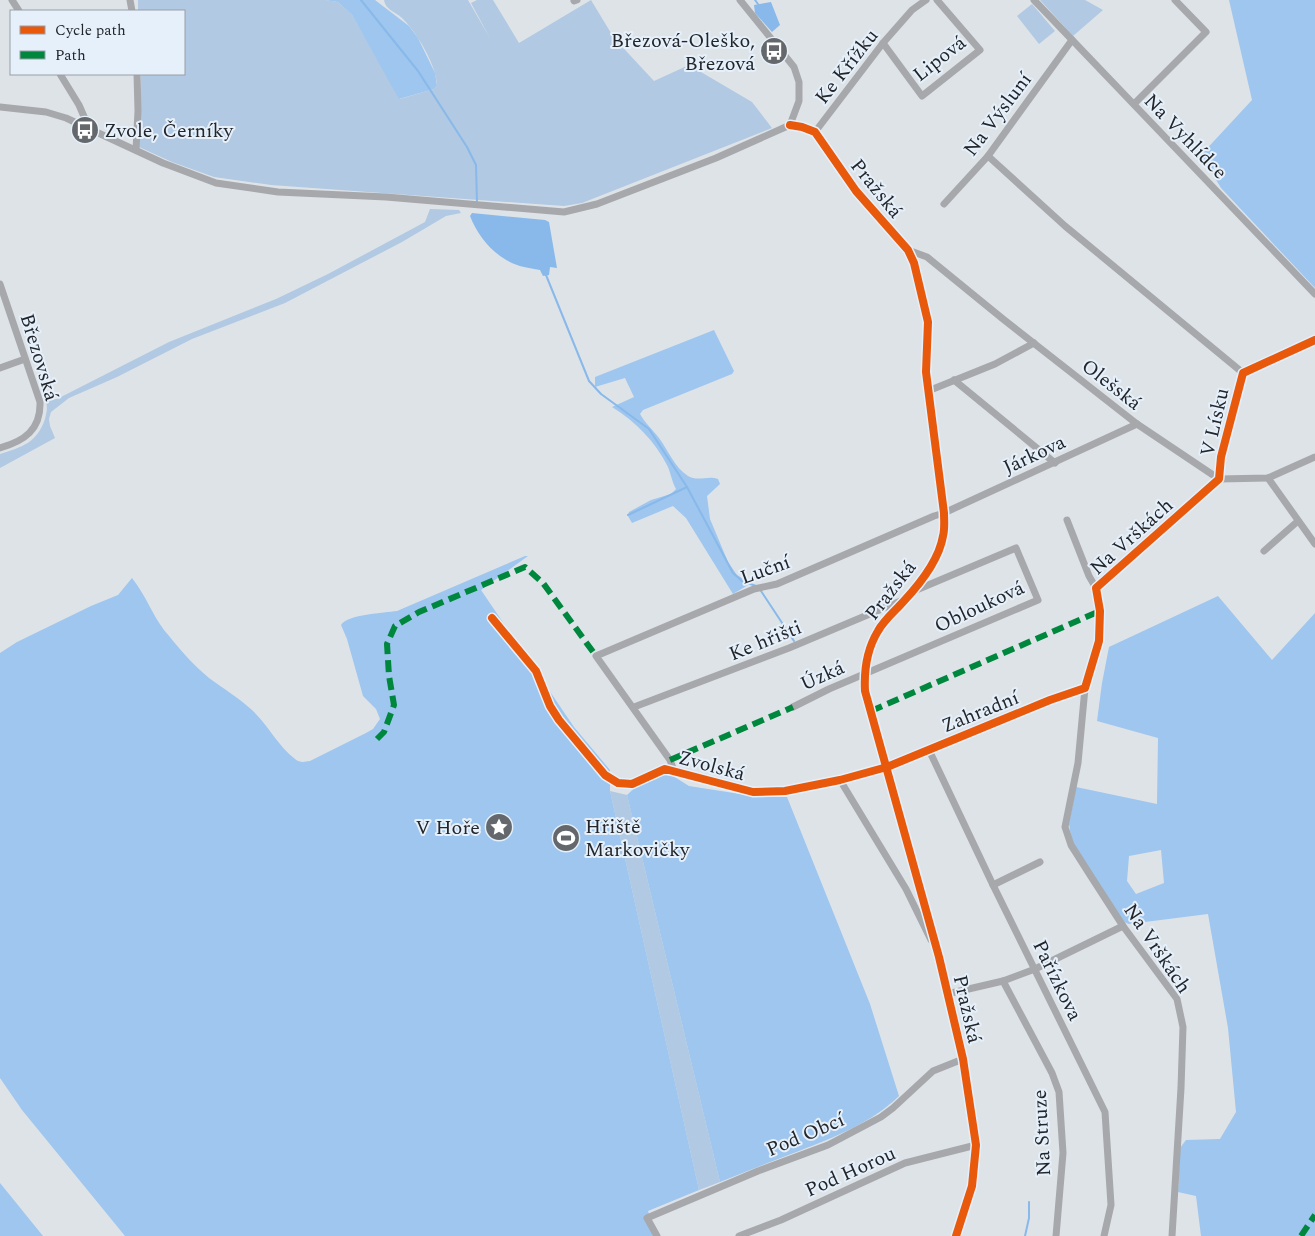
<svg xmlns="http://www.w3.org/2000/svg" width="1315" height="1236" viewBox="0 0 1315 1236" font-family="Spectral,serif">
	<rect width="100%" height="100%" fill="#dee3e8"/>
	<g fill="#b1c9e2">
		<path d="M138 0H325L338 2 352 15 400 99 434 89 437 86C437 66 417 33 403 19 397 12 386 11 384 0H468L491 40 471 3 477 0H493L519 43 591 0 614 38 654 81 689 65 752 102 772 128 582 203 564 206 271 185 214 177 172 162 139 147 141 74H184V11H138Z"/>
		<path d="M1040 0H1085L1103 10 1073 36Z"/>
		<path d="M1032 4 1055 31 1039 44 1017 16Z"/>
		<path d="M430 209 459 210 461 213 446 216 402 242 285 303 192 339 117 377 69 398 51 412 49 419 50 426 55 438 0 468V454C22 447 37 443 45 419 47 411 48 407 45 399H57L169 342 276 299 328 274 425 222Z"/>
		<path d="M610 791 627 795 720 1182 699 1190Z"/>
	</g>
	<g fill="#9ec6ee" fill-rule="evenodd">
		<path d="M325 0H375L409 26 418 38 435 73 437 86 434 89 399 99 352 15 338 2Z"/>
		<path d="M1229 0H1315V288L1221 188 1201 155 1252 100Z"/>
		<path d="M714 330 734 371 732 374 643 410 640 414C645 423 653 430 659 438 668 450 675 468 688 476 698 482 708 475 718 479L720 484 707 496 710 519 728 562 737 575 745 580 753 582 733 594 686 518 673 506 632 523 628 516 629 512 651 500 671 494 676 489C672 482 671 474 668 467 655 441 636 422 612 407L634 397 625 378 595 387V377Z"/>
		<path d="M525 556H528L481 590 574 727 610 770V791L699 1190 648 1211 656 1236H125L22 1110 0 1078V653L17 642 91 606 118 595 132 578C145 594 152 614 164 630 178 647 192 664 209 678 224 689 239 698 252 710 268 725 278 746 295 759 300 763 304 762 310 761L366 733 373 729 380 719 376 709 363 696 347 639 341 625C348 614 384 613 397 611Z"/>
		<path d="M1218 596 1272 660 1315 613V1236H1201L1196 1196 1178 1192 1180 1148 1186 1140 1220 1139 1236 1112 1228 1028 1208 914 1129 924 1124 922 1072 844 1069 824 1076 787 1157 804 1158 738 1097 721 1102 683 1109 647ZM1161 850 1164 883 1136 894 1127 881 1129 856Z"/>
		<path d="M660 775 673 776 689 786 759 797H787L870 1004 899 1096C871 1123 835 1137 799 1151 773 1161 746 1171 720 1182L627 795 640 783Z"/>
		<path d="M0 1183 43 1236H0Z"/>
	</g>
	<g fill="#88b9ea">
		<path d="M771 2 780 25 772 32 755 13 754 5Z"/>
		<path d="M472 213 545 220 549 222 557 268 550 267 549 275 543 276 540 270C534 269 529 268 524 267 498 261 479 239 470 216Z"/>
	</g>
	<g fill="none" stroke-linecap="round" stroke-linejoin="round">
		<g stroke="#88b9ea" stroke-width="2">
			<path d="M361 0 418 71 467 147 476 165 477 203"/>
			<path d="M755 0 758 4"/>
			<path d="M546 275 589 381 601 394 649 429 687 487 733 573 742 581 756 586"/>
			<path d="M628 515 687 487"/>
			<path d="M761 591 794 641"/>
			<path d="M1025 1236 1029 1218V1202"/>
		</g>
		<g stroke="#a7a8ab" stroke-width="7">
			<path d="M12 0 19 11"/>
			<path d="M130 0 132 11"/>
			<path d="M740 0 794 67 799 82V101L790 125"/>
			<path d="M1034 0 1315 294"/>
			<path d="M574 1 577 0"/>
			<path d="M883 43 922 96 980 50 937 0"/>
			<path d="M60 74 79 105 89 128"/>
			<path d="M1134 104 1206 32 1175 0"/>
			<path d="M0 107 46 112 66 118 163 163 216 183 278 192 386 197 564 212 597 204 716 158 790 125"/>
			<path d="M790 125 802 127 815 132 856 191 908 250 914 263 928 322 926 372 944 513C944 520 945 529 943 536 939 560 919 585 903 602 895 611 884 620 878 631 867 649 864 672 865 691L939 957 963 1059 976 1145 972 1186 956 1236"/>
			<path d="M815 132 883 43 912 10 926 0"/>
			<path d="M136 150 138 111 137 74"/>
			<path d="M988 156 1065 226 1243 373"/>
			<path d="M944 204 988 156 1072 40"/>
			<path d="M908 250 927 257 1003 319 1137 424 1219 479 1268 478 1315 457"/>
			<path d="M0 284 40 402C41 430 24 441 0 448"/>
			<path d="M0 368 25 359"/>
			<path d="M1243 373 1315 340"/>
			<path d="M954 380 1055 463"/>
			<path d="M928 391 995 364 1034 343"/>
			<path d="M1268 478 1315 544"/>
			<path d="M1067 520 1089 576 1096 588"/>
			<path d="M1264 551 1298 521"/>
			<path d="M492 618 536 671 550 706 559 720 605 775 618 783 632 784 665 769 753 792 785 791 840 780 887 767 1050 700 1085 688"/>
			<path d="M634 707 789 648 903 600"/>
			<path d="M793 707 829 689 1038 600 1016 548 914 591"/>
			<path d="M929 750 993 885 1105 1112 1111 1205 1104 1236"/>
			<path d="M674 771 670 760 596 656 754 589 777 584 934 516 944 513 1137 424"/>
			<path d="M840 780 906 889 931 940"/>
			<path d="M993 885 1040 862"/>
			<path d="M1003 981 1052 1073 1059 1092 1063 1153 1056 1236"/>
			<path d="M947 994 1003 981 1035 969 1123 926"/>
			<path d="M657 1236 647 1218 758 1171 828 1145 881 1117 893 1108 933 1071 963 1059"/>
			<path d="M739 1236 781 1220 905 1163 976 1145"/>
			<path d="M1172 1236 1181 1088 1183 1027 1177 999 1123 926 1092 878 1071 845 1065 827 1078 763 1085 688 1099 641 1100 611 1096 588 1219 479 1221 457 1243 373"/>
		</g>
		<g stroke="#00873e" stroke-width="6" stroke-dasharray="12 6" stroke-linecap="butt">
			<path d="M871 711 1100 611"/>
			<path d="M377 739 384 732 394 705 389 676 387 644 395 626 419 612 525 567 543 583 596 656"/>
			<path d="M670 760 793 707"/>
			<path d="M1301 1236 1315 1215"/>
		</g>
		<g stroke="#e6f0fb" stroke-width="11">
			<g id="cycleway">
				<path d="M790 125 802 127 815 132 856 191 908 250 914 263 928 322 926 372 944 513C944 520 945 529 943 536 939 560 919 585 903 602 895 611 884 620 878 631 867 649 864 672 865 691L939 957 963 1059 976 1145 972 1186 956 1236"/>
				<path d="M492 618 536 671 550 706 559 720 605 775 618 783 632 784 665 769 753 792 785 791 840 780 887 767 1050 700 1085 688 1099 641 1100 611 1096 588 1219 479 1221 457 1243 373 1315 340"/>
			</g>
		</g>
		<use href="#cycleway" stroke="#e8590c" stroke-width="8"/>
	</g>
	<defs>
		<g id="bus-disc" transform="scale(1.4375)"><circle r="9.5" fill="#64686c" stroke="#e6f0fb"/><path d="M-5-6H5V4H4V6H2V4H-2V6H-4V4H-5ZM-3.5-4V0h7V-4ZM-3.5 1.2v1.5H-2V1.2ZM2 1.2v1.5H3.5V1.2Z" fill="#fff"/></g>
		<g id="sight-disc" transform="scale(1.4375)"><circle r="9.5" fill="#64686c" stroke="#e6f0fb"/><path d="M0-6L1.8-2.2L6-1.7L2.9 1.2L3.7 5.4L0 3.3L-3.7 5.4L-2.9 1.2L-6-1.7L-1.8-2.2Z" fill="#fff"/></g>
		<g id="stadium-disc" transform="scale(1.4375)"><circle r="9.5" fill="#64686c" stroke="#e6f0fb"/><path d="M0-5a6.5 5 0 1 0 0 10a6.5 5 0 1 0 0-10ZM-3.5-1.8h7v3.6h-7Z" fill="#fff"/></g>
	</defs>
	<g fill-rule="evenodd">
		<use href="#bus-disc" x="774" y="51"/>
		<use href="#bus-disc" x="85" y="130"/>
		<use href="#sight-disc" x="499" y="827"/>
		<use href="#stadium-disc" x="566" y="838"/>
	</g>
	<g text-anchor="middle" stroke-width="4" stroke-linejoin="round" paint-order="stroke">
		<g font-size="20" fill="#222529" stroke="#e6f0fb" text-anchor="end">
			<text x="755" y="47">Březová-Oleško,<tspan x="755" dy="23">Březová</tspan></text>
			<text x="104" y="137" text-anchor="start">Zvole, Černíky</text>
			<text x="585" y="833" text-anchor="start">Hřiště<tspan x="585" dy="23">Markovičky</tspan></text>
			<text x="480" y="834">V Hoře</text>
		</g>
		<g font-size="20" fill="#222529" stroke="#e6f0fb">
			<text transform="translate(939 58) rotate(-38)" y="7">Lipová</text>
			<text transform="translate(846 66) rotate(-52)" y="7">Ke Křížku</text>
			<text transform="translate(997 114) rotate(-53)" y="7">Na Výsluní</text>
			<text transform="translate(1186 136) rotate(46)" y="7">Na Vyhlídce</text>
			<text transform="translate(877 188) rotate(51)" y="7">Pražská</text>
			<text transform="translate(40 357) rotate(73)" y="7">Březovská</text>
			<text transform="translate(1112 384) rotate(38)" y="7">Olešská</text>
			<text transform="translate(1214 422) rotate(-77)" y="7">V Lísku</text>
			<text transform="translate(1034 454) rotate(-25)" y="7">Járkova</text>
			<text transform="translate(1131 536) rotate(-42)" y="7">Na Vrškách</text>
			<text transform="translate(765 569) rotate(-20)" y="7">Luční</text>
			<text transform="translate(890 590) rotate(-52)" y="7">Pražská</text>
			<text transform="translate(979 606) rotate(-25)" y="7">Oblouková</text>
			<text transform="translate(765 640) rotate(-22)" y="7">Ke hřišti</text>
			<text transform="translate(822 675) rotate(-24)" y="7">Úzká</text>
			<text transform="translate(980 711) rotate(-22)" y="7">Zahradní</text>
			<text transform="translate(712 765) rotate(15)" y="7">Zvolská</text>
			<text transform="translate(1158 948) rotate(56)" y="7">Na Vrškách</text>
			<text transform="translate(1058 980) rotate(64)" y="7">Pařízkova</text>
			<text transform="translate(968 1009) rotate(77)" y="7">Pražská</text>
			<text transform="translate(1041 1133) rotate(-93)" y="7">Na Struze</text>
			<text transform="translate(805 1134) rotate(-23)" y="7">Pod Obcí</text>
			<text transform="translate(850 1171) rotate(-24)" y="7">Pod Horou</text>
		</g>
	</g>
	<rect x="10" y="10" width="175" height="65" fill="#e6f0fb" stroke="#989fa7"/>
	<rect x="20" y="26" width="25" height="8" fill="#e8590c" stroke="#989fa7"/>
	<text x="55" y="35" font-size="15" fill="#222529">Cycle path</text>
	<rect x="20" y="51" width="25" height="8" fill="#00873e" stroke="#989fa7"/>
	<text x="55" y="60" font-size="15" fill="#222529">Path</text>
</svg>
